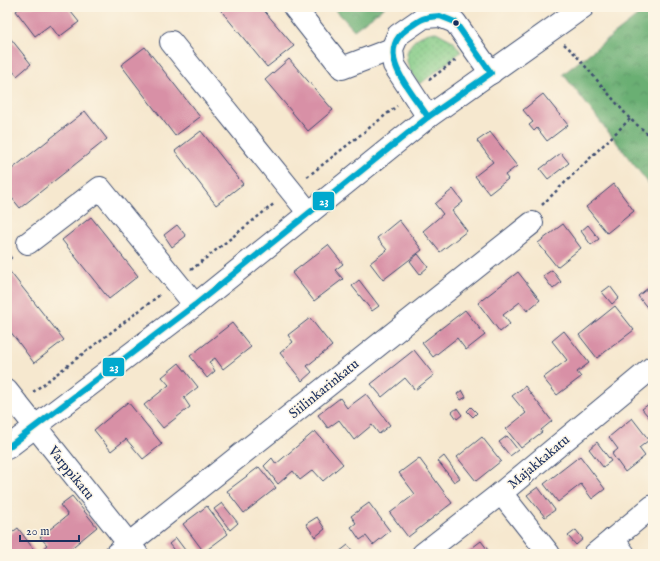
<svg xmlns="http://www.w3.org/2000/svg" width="660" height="561" viewBox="0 0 660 561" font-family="'IM FELL English',serif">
	<defs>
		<pattern id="green-dots" width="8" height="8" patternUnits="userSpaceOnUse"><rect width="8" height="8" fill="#83cb86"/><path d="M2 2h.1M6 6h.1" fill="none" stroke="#6aa571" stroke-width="1.8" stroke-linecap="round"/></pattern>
		<pattern id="forest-crowns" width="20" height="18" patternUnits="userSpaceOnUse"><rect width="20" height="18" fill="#6aaf73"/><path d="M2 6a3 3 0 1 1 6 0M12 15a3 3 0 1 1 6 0" fill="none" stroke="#568f62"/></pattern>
	</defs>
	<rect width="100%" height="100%" fill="#fcf5e5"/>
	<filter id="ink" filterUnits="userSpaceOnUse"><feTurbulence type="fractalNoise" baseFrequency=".025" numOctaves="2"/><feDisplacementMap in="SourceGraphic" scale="8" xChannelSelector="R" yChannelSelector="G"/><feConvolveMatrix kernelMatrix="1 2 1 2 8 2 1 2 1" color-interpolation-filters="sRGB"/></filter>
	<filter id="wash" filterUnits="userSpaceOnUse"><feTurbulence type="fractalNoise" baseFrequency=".012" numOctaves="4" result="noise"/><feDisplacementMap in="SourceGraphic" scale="16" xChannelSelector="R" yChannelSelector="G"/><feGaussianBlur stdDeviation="0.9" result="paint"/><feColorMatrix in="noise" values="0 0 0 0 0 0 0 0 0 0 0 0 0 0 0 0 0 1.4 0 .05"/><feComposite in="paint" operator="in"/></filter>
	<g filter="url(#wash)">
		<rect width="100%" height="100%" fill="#f6e8cf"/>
		<path fill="url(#green-dots)" stroke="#4f7d72" d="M436,32L453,41L461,52L420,84C415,78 410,72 408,65C402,46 419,33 436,32Z"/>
		<g fill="url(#forest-crowns)" stroke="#426f68">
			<polygon points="333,7 385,7 354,30"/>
			<polygon points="649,7 653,7 653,189 563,74"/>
		</g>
		<g id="blocks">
			<g fill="#d890a6">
				<polygon points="21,7 67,7 79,22 59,37 50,25 35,36 16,11"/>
				<polygon points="218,7 261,7 294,46 267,67"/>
				<polygon points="7,34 31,64 17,76 7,64"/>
				<polygon points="145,47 200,117 175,136 121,65"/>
				<polygon points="289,59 333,110 308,131 265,80"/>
				<polygon points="543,94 568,125 547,141 537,128 534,131 529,125 533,122 523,110"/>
				<polygon points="85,111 107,139 20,208 7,192 7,173"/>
				<polygon points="201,131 243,184 216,205 175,151"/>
				<polygon points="490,132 517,166 505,175 508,179 489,194 475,176 493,162 477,141"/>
				<polygon points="561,153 569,163 548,179 540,169"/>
				<polygon points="614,184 634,211 607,233 586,207"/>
				<polygon points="453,189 463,202 452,211 467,231 440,252 423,231 443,214 435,204"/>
				<polygon points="91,217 138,276 109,299 62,240"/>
				<polygon points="399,220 422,250 383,280 370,263 387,250 377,238"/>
				<polygon points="563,224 581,248 557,267 538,243"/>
				<polygon points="177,225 186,236 172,247 164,235"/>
				<polygon points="588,225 599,239 591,245 581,231"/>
				<polygon points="328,245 343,264 335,270 343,279 314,301 292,273"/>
				<polygon points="7,252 12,258 7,263"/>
				<polygon points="418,254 428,267 420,274 410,261"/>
				<polygon points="7,268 64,340 34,363 7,327"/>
				<polygon points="552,270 561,282 553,289 543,276"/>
				<polygon points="518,272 540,300 527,311 520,302 503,315 510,324 500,332 478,303"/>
				<polygon points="359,280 379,306 372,311 352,286"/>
				<polygon points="653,284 653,315 638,296"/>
				<polygon points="610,286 619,298 612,304 602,292"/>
				<polygon points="615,306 634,330 597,358 579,335"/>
				<polygon points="465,310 485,335 466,350 457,338 433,357 422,343"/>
				<polygon points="310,318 332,346 307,366 312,372 302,381 280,353 293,342 288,335"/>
				<polygon points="232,323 251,347 223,369 215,358 209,362 215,371 207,378 190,356"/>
				<polygon points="564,331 589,363 577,372 581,377 557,395 543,378 567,360 552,341"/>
				<polygon points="414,350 434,375 415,390 405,378 382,397 371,384"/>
				<polygon points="179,363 198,387 184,398 190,407 163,428 144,405 169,385 162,377"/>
				<polygon points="525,386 552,421 541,430 542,432 521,448 506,429 526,413 512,396"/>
				<polygon points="462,390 466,397 461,400 457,394"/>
				<polygon points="366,394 390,425 379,434 372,425 354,440 339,420 328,428 318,415 340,398 347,408"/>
				<polygon points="653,401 653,422 642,409"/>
				<polygon points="128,402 162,444 143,459 126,439 111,451 94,430"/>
				<polygon points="471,407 477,413 473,417 467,411"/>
				<polygon points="457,408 462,415 457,419 452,412"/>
				<polygon points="632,418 649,440 639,448 645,456 625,472 612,454 618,449 609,437"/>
				<polygon points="315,431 343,464 323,481 313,470 300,480 293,471 278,484 264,466 272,458 276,464"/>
				<polygon points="507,436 518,450 510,456 499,442"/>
				<polygon points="482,437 501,461 476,481 457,457"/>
				<polygon points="597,442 611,461 603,467 589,449"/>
				<polygon points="444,456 460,478 454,482 438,461"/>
				<polygon points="580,456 605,489 592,499 581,484 558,502 544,484"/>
				<polygon points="419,458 452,503 408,537 390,513 415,494 399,473"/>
				<polygon points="259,467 276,488 244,513 227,491"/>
				<polygon points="538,487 555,510 545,517 527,495"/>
				<polygon points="72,496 97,527 69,550 72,554 45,554 41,550 47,545 40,537 68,515 60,505"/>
				<polygon points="222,503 238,523 230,530 214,509"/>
				<polygon points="369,503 390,531 373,545 366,536 360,540 351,527 356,523 351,516"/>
				<polygon points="207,506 228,534 204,552 183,524"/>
				<polygon points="317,517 325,529 315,537 306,524"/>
				<polygon points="18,528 37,554 7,554 7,550 9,548 7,545 7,536"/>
				<polygon points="576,530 583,539 576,545 568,536"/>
				<polygon points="176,538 188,554 177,554 169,544"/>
				<polygon points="481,541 491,554 464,554"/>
				<polygon points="348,545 355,554 340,554 339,552"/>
				<polygon points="318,548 323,554 310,554"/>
			</g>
		</g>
	</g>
	<g filter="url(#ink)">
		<use href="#blocks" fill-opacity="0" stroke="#3c4b6f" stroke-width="1"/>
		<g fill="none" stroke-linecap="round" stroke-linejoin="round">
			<g stroke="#3c4b6f" stroke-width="24">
				<g id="minor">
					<polyline points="294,7 342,68 392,49"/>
					<polyline points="171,42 309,213"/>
					<polyline points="428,117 394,65 392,49 398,35 424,17 440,16 455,22 491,73"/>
					<polyline points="28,243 100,188 195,305"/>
					<polyline points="7,391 137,554"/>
					<polyline points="7,448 195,305 428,117 583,7"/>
					<polyline points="501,493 549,554"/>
					<polyline points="613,539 624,554"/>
					<polyline points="116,554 532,223"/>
					<polyline points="423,554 501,493 653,367"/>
					<polyline points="595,554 653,506"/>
				</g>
			</g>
			<g stroke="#3c4b6f" stroke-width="2.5" stroke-dasharray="3 3" stroke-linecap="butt">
				<polyline points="564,44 574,53 630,119 653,138"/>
				<polyline points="429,80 457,59"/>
				<polyline points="307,177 397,106"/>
				<polyline points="542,205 630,119"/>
				<polyline points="191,270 275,203"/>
				<polyline points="33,392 161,294"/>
			</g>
			<use href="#minor" stroke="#fff" stroke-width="22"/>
			<g stroke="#fcf5e5" stroke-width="9">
				<g id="bus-1">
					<path d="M440,16L455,22L491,73L428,117C412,92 373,53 407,29C421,19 423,17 440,16Z"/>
					<polyline points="7,448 195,305 428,117"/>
				</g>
			</g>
			<use href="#bus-1" stroke="#00a9ce" stroke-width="6"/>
		</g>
	</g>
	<circle fill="#1b2f5e" stroke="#fcf5e5" stroke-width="1.5" cx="456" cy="23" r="3.5"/>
	<g text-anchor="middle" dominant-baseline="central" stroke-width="3" stroke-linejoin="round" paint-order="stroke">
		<g font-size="14" fill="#1b2f5e" stroke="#fcf5e5">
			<text transform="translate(324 389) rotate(-39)">Siilinkarinkatu</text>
			<text transform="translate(539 462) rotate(-40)">Majakkakatu</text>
			<text transform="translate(71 473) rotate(51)">Varppikatu</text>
		</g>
	</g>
	<g stroke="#fcf5e5" stroke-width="1.5">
		<rect x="312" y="191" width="23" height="20" rx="4" fill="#00a9ce"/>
		<rect x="102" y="357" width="23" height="20" rx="4" fill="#00a9ce"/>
	</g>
	<g font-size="11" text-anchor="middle" font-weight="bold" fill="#fff">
		<text x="324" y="205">23</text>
		<text x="114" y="371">23</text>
	</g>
	<rect width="660" height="561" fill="none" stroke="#fcf5e5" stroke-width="24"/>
	<path d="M20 535v6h59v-6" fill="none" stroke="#1b2f5e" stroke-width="2"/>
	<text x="26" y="535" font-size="12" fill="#1b2f5e" stroke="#fcf5e5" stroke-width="3" paint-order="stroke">20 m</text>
</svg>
